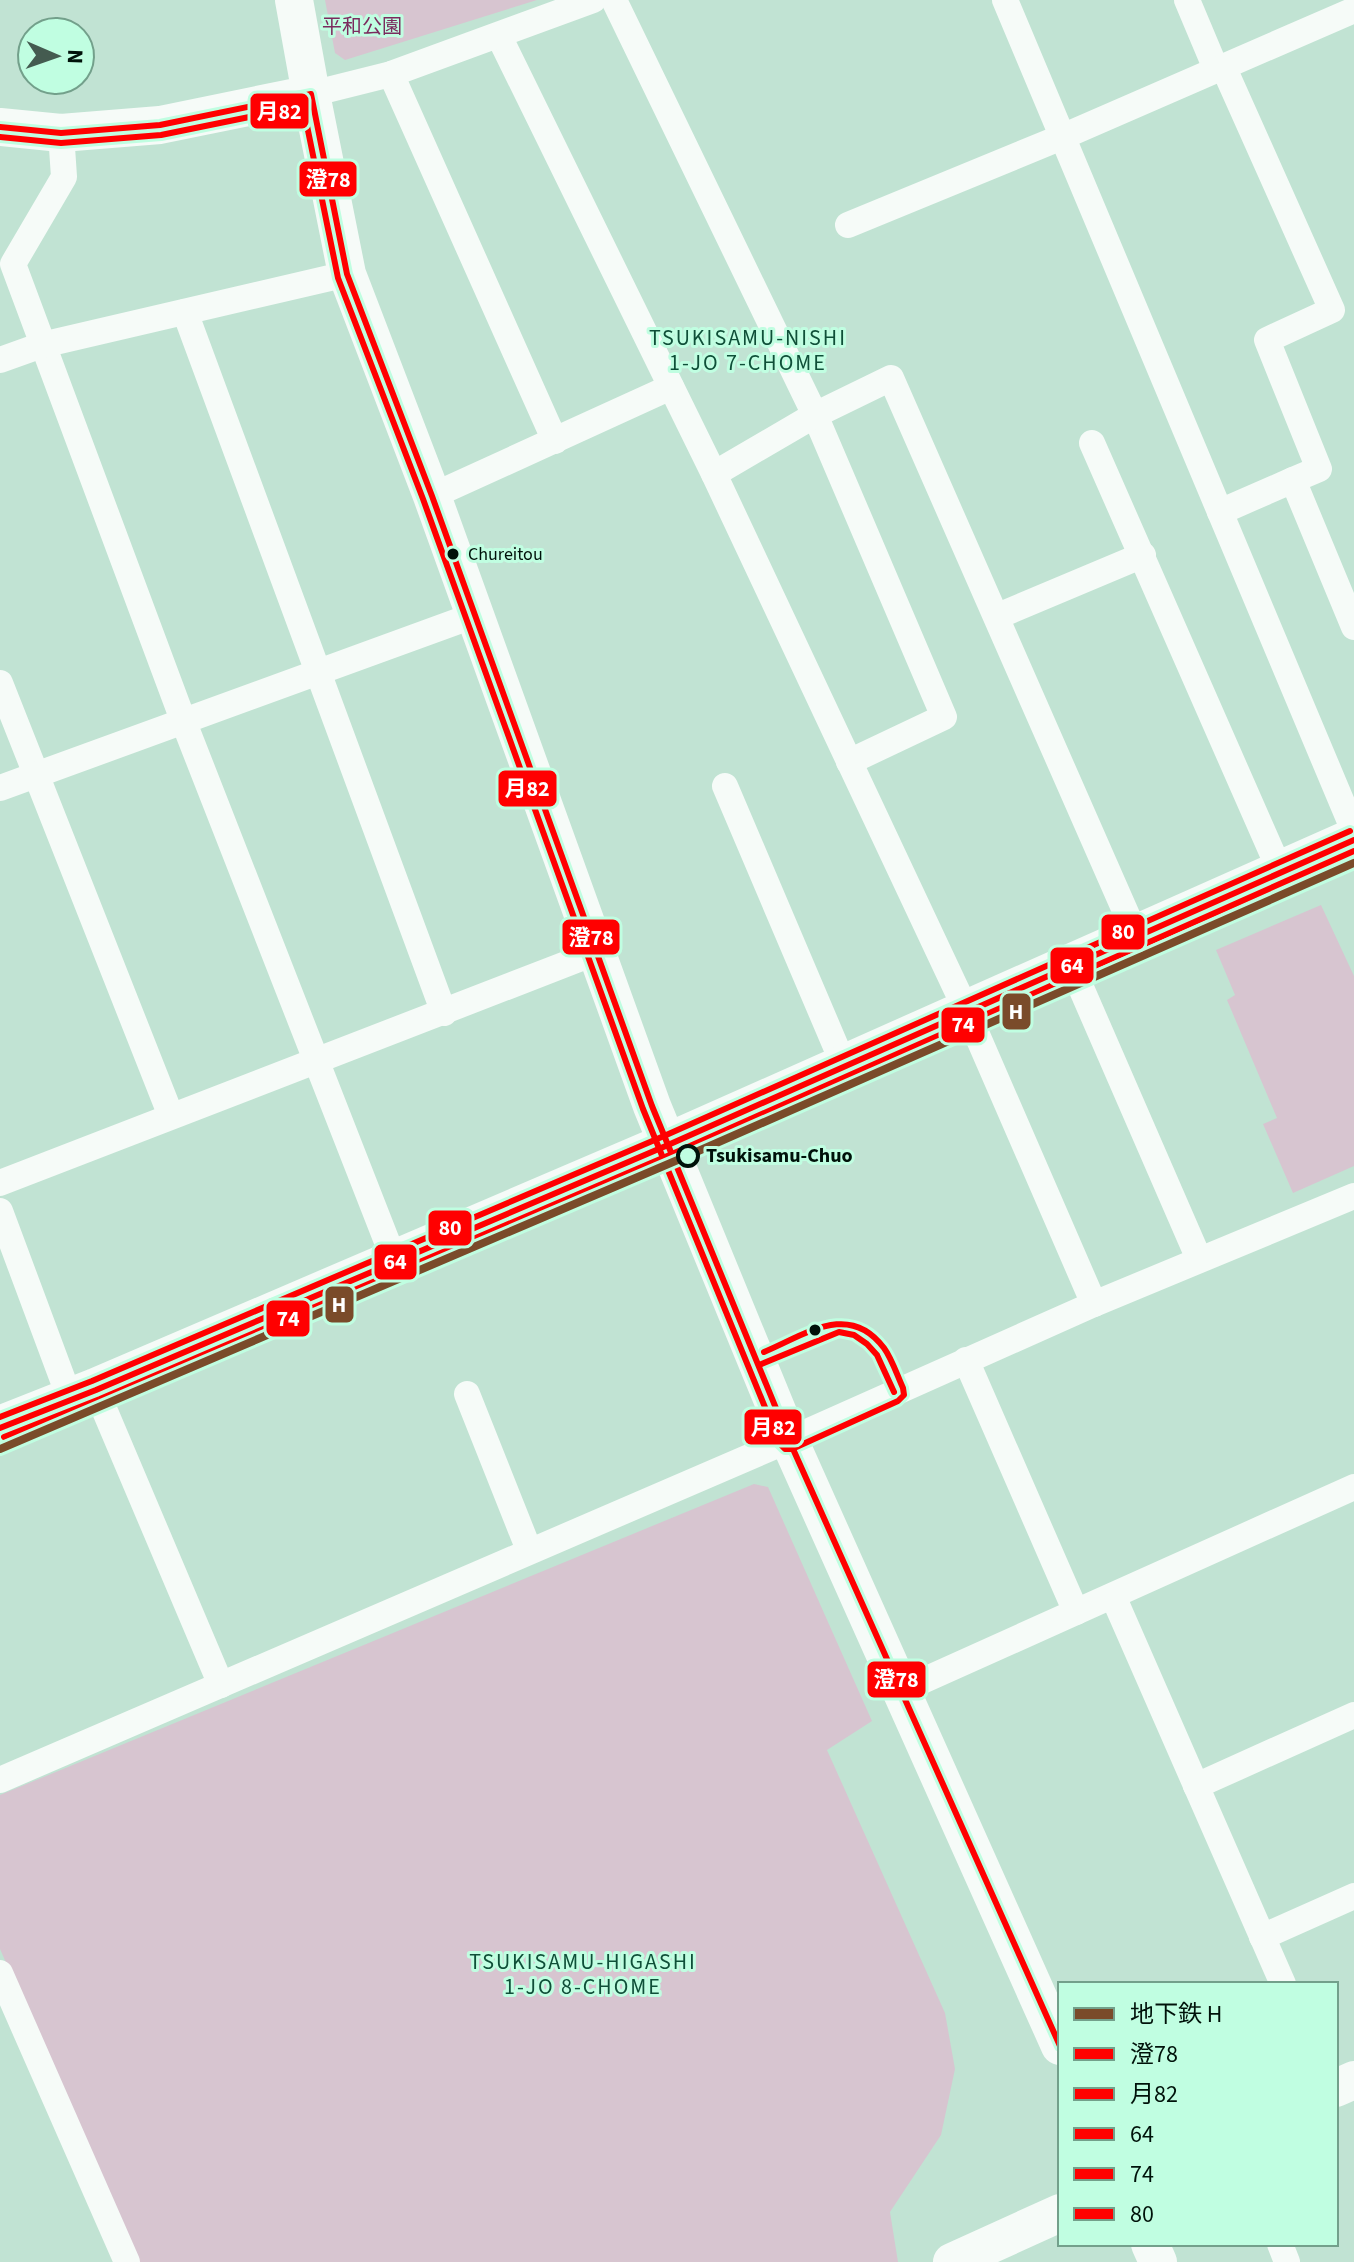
<svg xmlns="http://www.w3.org/2000/svg" width="1354" height="2262" viewBox="0 0 1354 2262" font-family="'Source Sans 3','Noto Sans JP',sans-serif">
	<rect width="100%" height="100%" fill="#c1e3d3"/>
	<g fill="#d7c5d0">
		<polygon points="325,0 537,0 345,60 335,53"/>
		<polygon points="1321,905 1354,976 1354,1166 1293,1193 1263,1124 1277,1118 1227,1000 1235,995 1216,950"/>
		<polygon points="754,1484 768,1487 872,1721 827,1750 945,2013 955,2069 941,2135 890,2212 898,2262 138,2262 0,1949 0,1795"/>
	</g>
	<g fill="none" stroke-linecap="round" stroke-linejoin="round">
		<g stroke="#f6fbf8" stroke-width="26">
			<polyline points="614,0 815,415 944,717 849,762"/>
			<polyline points="1005,0 1354,831"/>
			<polyline points="1187,0 1216,69"/>
			<polyline points="499,36 714,474 968,1014 1094,1304"/>
			<polyline points="1223,66 1332,310 1267,340 1319,469 1293,480"/>
			<polyline points="391,74 555,441"/>
			<polyline points="311,94 391,74 593,0"/>
			<polyline points="61,133 64,177 13,264 183,720 395,1262"/>
			<polyline points="848,225 1062,137 1354,10"/>
			<polyline points="185,312 444,1013"/>
			<polyline points="0,360 42,345 347,274"/>
			<polyline points="1092,443 1281,873"/>
			<polyline points="714,474 815,415 891,378 1137,938"/>
			<polyline points="432,496 671,387"/>
			<polyline points="1220,512 1293,480 1354,627"/>
			<polyline points="998,616 1143,555"/>
			<polyline points="0,683 171,1116"/>
			<polyline points="725,786 845,1068"/>
			<polyline points="0,788 475,615"/>
			<polyline points="1072,967 1199,1259"/>
			<polyline points="0,1183 597,952"/>
			<polyline points="0,1211 70,1399"/>
			<polyline points="966,1360 1076,1612"/>
			<polyline points="96,1390 221,1685"/>
			<polyline points="467,1394 529,1550"/>
			<polyline points="1113,1596 1283,1984"/>
			<polyline points="900,1691 1354,1487"/>
			<polyline points="0,1780 789,1440 1094,1304 1354,1196"/>
			<polyline points="1196,1786 1354,1715"/>
			<polyline points="1262,1937 1354,1896"/>
			<polyline points="0,1973 127,2262"/>
			<polyline points="1280,2244 1287,2262"/>
		</g>
		<g stroke="#f6fbf8" stroke-width="38">
			<polyline points="294,0 311,94"/>
			<polyline points="0,127 61,133 160,125 311,94 347,274 432,496 652,1106 789,1440 1060,2046"/>
			<polyline points="1336,2088 1354,2080"/>
			<polyline points="1150,2244 1158,2262"/>
			<polyline points="952,2262 1060,2213"/>
		</g>
		<polyline stroke="#f6fbf8" stroke-width="44" points="0,1428 96,1390 668,1145 1354,840"/>
		<g stroke="#c0fee1" stroke-width="12">
			<g id="bus-1">
				<polyline points="0,127 61,133 160,125 311,94 347,274 432,496 652,1106 789,1440 1060,2046"/>
				<polyline points="759,1365 839,1332 854,1335 867,1344 877,1355 894,1392"/>
			</g>
		</g>
		<g stroke="#c0fee1" stroke-width="12">
			<path id="bus-2" d="M0,137L61,143L161,135L303,106L338,278L423,499L643,1109L780,1444L785,1449H792L898,1401L904,1395L903,1388C897,1375 892,1359 884,1348C849,1301 805,1335 764,1352"/>
		</g>
		<g stroke="#c0fee1" stroke-width="12">
			<polyline id="bus-3" points="0,1428 96,1390 668,1145 1354,840"/>
		</g>
		<g stroke="#c0fee1" stroke-width="12">
			<polyline id="bus-4" points="4,1437 100,1399 672,1154 1354,851"/>
		</g>
		<g stroke="#c0fee1" stroke-width="12">
			<polyline id="bus-5" points="0,1417 92,1381 664,1136 1350,831"/>
		</g>
		<use href="#bus-1" stroke="#f00" stroke-width="6"/>
		<use href="#bus-2" stroke="#f00" stroke-width="6"/>
		<use href="#bus-3" stroke="#f00" stroke-width="6"/>
		<use href="#bus-4" stroke="#f00" stroke-width="6"/>
		<use href="#bus-5" stroke="#f00" stroke-width="6"/>
		<g stroke="#c0fee1" stroke-width="14">
			<polyline id="metro-1" points="0,1449 687,1156 1354,863"/>
		</g>
		<use href="#metro-1" stroke="#7a4b2a" stroke-width="8"/>
	</g>
	<g fill="#00120a" stroke="#c0fee1" stroke-width="3">
		<circle cx="453" cy="554" r="7"/>
		<circle cx="815" cy="1330" r="7"/>
	</g>
	<circle fill="#c0fee1" stroke="#00120a" stroke-width="4" cx="688" cy="1156" r="10"/>
	<g text-anchor="middle" dominant-baseline="central" stroke-width="6" stroke-linejoin="round" paint-order="stroke">
		<g font-size="18" fill="#00120a" stroke="#c0fee1" text-anchor="start">
			<text x="468" y="554">Chureitou</text>
		</g>
		<g font-size="20" fill="#7b2b5e" stroke="#c0fee1">
			<text x="362" y="27">平和公園</text>
		</g>
		<g font-size="20" font-weight="bold" fill="#00120a" stroke="#c0fee1" text-anchor="start">
			<text x="706" y="1156">Tsukisamu-Chuo</text>
		</g>
		<g font-size="22" letter-spacing="2" fill="#0f4f38" stroke="#c0fee1">
			<text x="748" y="338">TSUKISAMU-NISHI<tspan x="748" dy="25">1-JO 7-CHOME</tspan></text>
			<text x="583" y="1962">TSUKISAMU-HIGASHI<tspan x="583" dy="25">1-JO 8-CHOME</tspan></text>
		</g>
	</g>
	<g stroke="#c0fee1" stroke-width="3">
		<rect x="249" y="92" width="61" height="38" rx="8" fill="#f00"/>
		<rect x="298" y="160" width="60" height="38" rx="8" fill="#f00"/>
		<rect x="497" y="769" width="61" height="39" rx="8" fill="#f00"/>
		<rect x="1100" y="913" width="46" height="38" rx="8" fill="#f00"/>
		<rect x="561" y="918" width="60" height="38" rx="8" fill="#f00"/>
		<rect x="1049" y="946" width="46" height="39" rx="8" fill="#f00"/>
		<rect x="1001" y="992" width="31" height="39" rx="8" fill="#7a4b2a"/>
		<rect x="940" y="1006" width="46" height="38" rx="8" fill="#f00"/>
		<rect x="427" y="1209" width="46" height="38" rx="8" fill="#f00"/>
		<rect x="373" y="1243" width="45" height="38" rx="8" fill="#f00"/>
		<rect x="324" y="1285" width="31" height="39" rx="8" fill="#7a4b2a"/>
		<rect x="265" y="1299" width="46" height="39" rx="8" fill="#f00"/>
		<rect x="743" y="1408" width="60" height="38" rx="8" fill="#f00"/>
		<rect x="866" y="1660" width="61" height="39" rx="8" fill="#f00"/>
	</g>
	<g font-size="22" text-anchor="middle" font-weight="bold" fill="#fff">
		<text x="279" y="119">月82</text>
		<text x="328" y="187">澄78</text>
		<text x="527" y="796">月82</text>
		<text x="1123" y="939">80</text>
		<text x="591" y="945">澄78</text>
		<text x="1072" y="973">64</text>
		<text x="1016" y="1019">H</text>
		<text x="963" y="1032">74</text>
		<text x="450" y="1235">80</text>
		<text x="395" y="1269">64</text>
		<text x="339" y="1312">H</text>
		<text x="288" y="1326">74</text>
		<text x="773" y="1435">月82</text>
		<text x="896" y="1687">澄78</text>
	</g>
	<rect x="1058" y="1982" width="280" height="264" fill="#c0fee1" stroke="#73a08b" stroke-width="2"/>
	<rect x="1074" y="2008" width="40" height="12" fill="#7a4b2a" stroke="#73a08b" stroke-width="2"/>
	<text x="1130" y="2022" font-size="24" fill="#00120a">地下鉄 H</text>
	<rect x="1074" y="2048" width="40" height="12" fill="#ff0000" stroke="#73a08b" stroke-width="2"/>
	<text x="1130" y="2062" font-size="24" fill="#00120a">澄78</text>
	<rect x="1074" y="2088" width="40" height="12" fill="#ff0000" stroke="#73a08b" stroke-width="2"/>
	<text x="1130" y="2102" font-size="24" fill="#00120a">月82</text>
	<rect x="1074" y="2128" width="40" height="12" fill="#ff0000" stroke="#73a08b" stroke-width="2"/>
	<text x="1130" y="2142" font-size="24" fill="#00120a">64</text>
	<rect x="1074" y="2168" width="40" height="12" fill="#ff0000" stroke="#73a08b" stroke-width="2"/>
	<text x="1130" y="2182" font-size="24" fill="#00120a">74</text>
	<rect x="1074" y="2208" width="40" height="12" fill="#ff0000" stroke="#73a08b" stroke-width="2"/>
	<text x="1130" y="2222" font-size="24" fill="#00120a">80</text>
	<g transform="translate(56 56) rotate(92)"><circle r="38" fill="#c0fee1" stroke="#73a08b" stroke-width="2"/>
	<path d="M0-6L14 30L0 20L-14 30Z" fill="#445b50"/>
	<text y="-12" font-size="22" font-weight="bold" text-anchor="middle" fill="#00120a">N</text>
	</g>
</svg>
